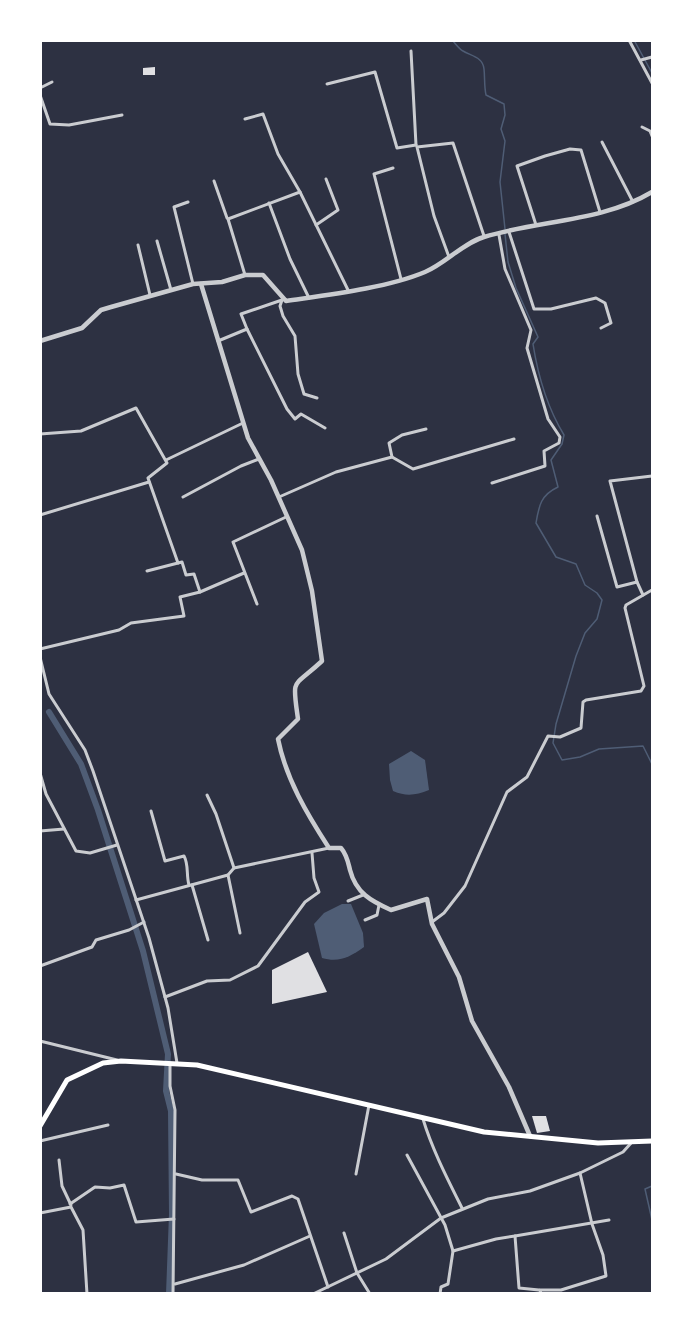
<svg xmlns="http://www.w3.org/2000/svg" width="693" height="1334" viewBox="0 0 693 1334" font-family="'Work Sans',sans-serif">
	<rect width="100%" height="100%" fill="#2d3142"/>
	<g fill="#4f5d75">
		<path d="M411,751L425,760L429,790C416,795 407,797 393,791L390,780L389,764Z"/>
		<path d="M342,904H351L363,933L364,947C350,957 339,963 322,958L314,924L324,913Z"/>
	</g>
	<g fill="none" stroke-linecap="round" stroke-linejoin="round">
		<g stroke="#4f5d75" stroke-width="1.5">
			<path d="M452,40C455,43 459,49 463,51C471,56 483,57 484,69C485,78 484,85 486,95L504,104L505,115L501,129L505,141L500,182L505,229"/>
			<polyline points="634,40 652,73"/>
			<path d="M505,234L508,262L516,288L538,337L533,344C538,376 547,407 564,435L562,444L551,460L558,487C541,495 539,505 536,523L556,557L576,564L585,585L597,593L602,600L597,619L585,633L576,656L556,724L553,743L562,760L580,757L599,749L643,746L652,764"/>
			<polyline points="652,1186 645,1189 652,1220"/>
		</g>
		<polyline stroke="#4f5d75" stroke-width="6" points="49,712 81,764 98,810 143,951 168,1054 166,1091 171,1111 172,1214 169,1294"/>
	</g>
	<g fill="#e0e0e3">
		<polygon points="155,67 155,75 143,75 143,68"/>
		<polygon points="308,952 327,992 272,1004 272,970"/>
		<polygon points="532,1116 546,1116 550,1131 537,1133"/>
	</g>
	<g fill="none" stroke-linecap="round" stroke-linejoin="round">
		<g stroke="#caccd0" stroke-width="3">
			<polyline points="629,40 652,83"/>
			<polyline points="411,51 416,145"/>
			<polyline points="641,60 652,57"/>
			<polyline points="327,84 375,72 397,148 416,145"/>
			<polyline points="40,88 52,82"/>
			<polyline points="40,95 50,124 69,125 122,115"/>
			<polyline points="245,119 263,114 278,154 300,192"/>
			<polyline points="642,127 650,131 652,136"/>
			<polyline points="602,142 633,202"/>
			<polyline points="393,168 374,174 401,279"/>
			<polyline points="214,181 227,218"/>
			<polyline points="188,202 174,207 193,284"/>
			<polyline points="269,203 290,259 309,298"/>
			<polyline points="316,225 338,210 326,179"/>
			<polyline points="536,225 517,166 545,156 570,149 581,150 600,212"/>
			<polyline points="509,232 534,309 551,309 596,298 605,303 611,323 601,328"/>
			<polyline points="157,241 171,290"/>
			<polyline points="138,245 150,295"/>
			<polyline points="449,257 434,216 417,147 453,143 484,236"/>
			<polyline points="245,275 228,219 300,192 348,290"/>
			<polyline points="247,329 241,314 282,300 280,306 283,316 295,336 298,374 304,394 317,398"/>
			<polyline points="218,341 247,329 287,409 295,419 301,414 325,428"/>
			<polyline points="40,434 81,431 136,408 167,463 148,478 178,563 147,571"/>
			<polyline points="392,457 413,469 514,439"/>
			<polyline points="166,460 243,423"/>
			<polyline points="492,483 545,466 544,451 559,443 560,437 548,419 527,348 531,330 505,269 499,235"/>
			<polyline points="183,497 241,466 259,459"/>
			<polyline points="279,497 336,472 392,457 389,443 402,435 426,429"/>
			<polyline points="40,515 149,482"/>
			<polyline points="597,516 617,587 637,582"/>
			<polyline points="178,563 182,562 186,575 194,574 200,592"/>
			<polyline points="643,595 637,582 610,481 652,476"/>
			<polyline points="257,604 233,542 286,517"/>
			<polyline points="40,649 119,630 131,623 184,616 180,597 200,592 244,573"/>
			<polyline points="40,657 49,694 85,750 93,771 149,938 168,1008 177,1063"/>
			<polyline points="40,773 46,794 76,851 90,853 117,845"/>
			<polyline points="207,795 216,814 234,868"/>
			<path d="M151,811L165,861L184,856C189,865 186,875 189,885"/>
			<polyline points="40,831 64,829"/>
			<polyline points="228,875 240,933"/>
			<polyline points="192,885 208,940"/>
			<polyline points="136,900 228,875 234,868 329,848"/>
			<polyline points="348,901 363,895"/>
			<polyline points="365,920 377,915 379,905"/>
			<polyline points="432,922 444,913 465,886 507,792 527,777 548,736 560,737 581,728 583,702 586,700 641,691 644,686 625,608 626,605 652,590"/>
			<polyline points="40,966 92,947 96,940 129,930 144,922"/>
			<polyline points="165,997 207,981 230,980 258,966 305,902 319,892 314,878 312,853"/>
			<polyline points="40,1041 117,1060"/>
			<polyline points="170,1065 170,1086 175,1110 173,1294"/>
			<path d="M423,1119C432,1149 448,1180 462,1208"/>
			<polyline points="40,1141 108,1125"/>
			<polyline points="407,1155 445,1225 453,1251 448,1284 441,1287 440,1294"/>
			<polyline points="59,1160 62,1186 71,1205"/>
			<polyline points="176,1174 202,1180 238,1180 251,1212 292,1196 298,1199 328,1287"/>
			<polyline points="356,1174 369,1105"/>
			<polyline points="70,1204 95,1187 110,1188 124,1185 136,1222 174,1219"/>
			<polyline points="40,1213 71,1207 83,1230 87,1294"/>
			<polyline points="344,1233 357,1273 370,1294"/>
			<polyline points="515,1236 609,1220"/>
			<polyline points="453,1251 496,1239 515,1236 519,1288 539,1290"/>
			<polyline points="175,1284 244,1265 310,1236"/>
			<polyline points="313,1294 386,1259 441,1218 488,1199 530,1191 580,1173 623,1152 632,1142"/>
			<polyline points="541,1294 540,1290 561,1290 606,1276 603,1255 592,1224 580,1173"/>
		</g>
		<g stroke="#caccd0" stroke-width="4.5">
			<path d="M201,284L248,438L271,480L302,550L312,591L322,661C292,689 292,676 298,719L278,739C286,779 307,814 329,848H341C347,855 348,862 350,870C356,893 371,901 391,910L427,899L432,924L459,977L472,1021L509,1087L530,1136"/>
			<path d="M40,341L82,328L101,310L111,307L193,284L222,282L245,275H263L286,301C327,295 387,288 425,272C446,263 463,243 484,237C539,220 602,222 652,192"/>
		</g>
		<polyline stroke="#fff" stroke-width="5" points="40,1126 67,1080 103,1063 121,1061 197,1065 484,1132 598,1143 652,1141"/>
	</g>
	<rect width="693" height="1334" fill="none" stroke="#ffffff" stroke-width="84"/>
</svg>
